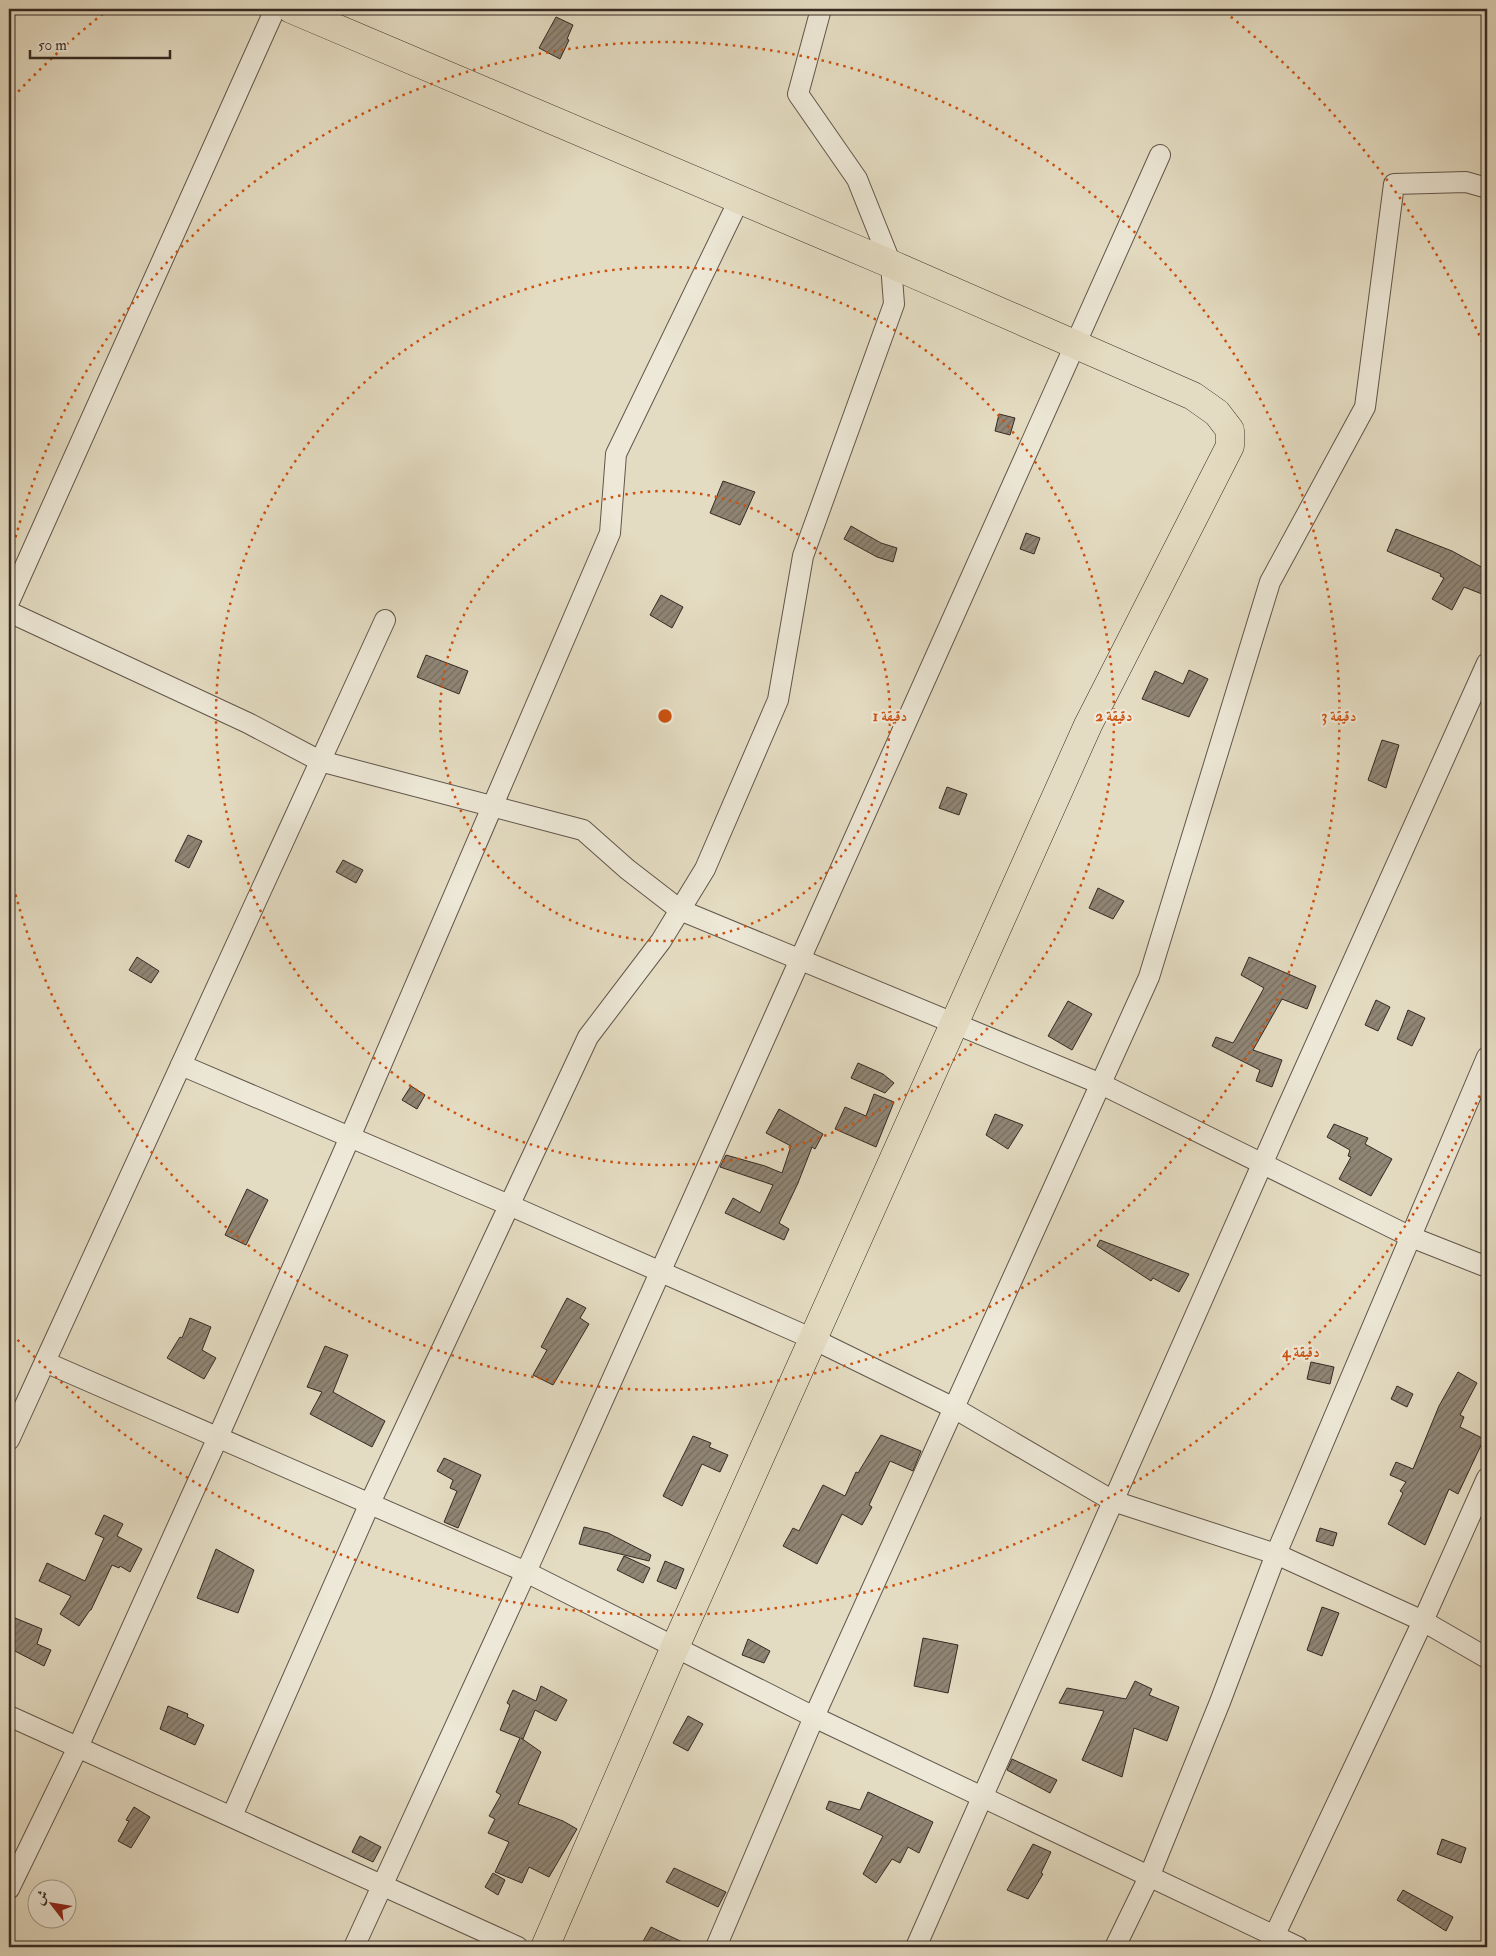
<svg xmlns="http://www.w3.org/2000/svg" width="1496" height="1956" viewBox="0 0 1496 1956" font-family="'IM FELL Double Pica',Amiri,serif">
	<defs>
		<pattern id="building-hatch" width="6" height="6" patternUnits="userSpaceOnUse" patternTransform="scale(1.25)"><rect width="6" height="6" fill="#908676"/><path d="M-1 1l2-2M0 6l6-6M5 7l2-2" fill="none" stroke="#766e60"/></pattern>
	</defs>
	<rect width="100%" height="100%" fill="#e4dcc2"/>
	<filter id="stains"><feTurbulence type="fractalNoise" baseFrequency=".004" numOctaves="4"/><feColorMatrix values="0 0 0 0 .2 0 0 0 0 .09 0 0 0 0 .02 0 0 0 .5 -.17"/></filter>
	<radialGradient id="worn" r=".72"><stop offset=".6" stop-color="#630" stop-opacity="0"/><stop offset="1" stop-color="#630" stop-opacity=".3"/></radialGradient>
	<g fill="url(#building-hatch)" stroke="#352923">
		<polygon points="556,17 573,25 567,39 569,40 560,59 539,48"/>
		<polygon points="999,414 1015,418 1010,435 995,431"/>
		<polygon points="723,481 755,492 740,525 710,513"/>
		<polygon points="851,526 881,543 897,548 893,562 877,557 844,539"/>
		<polygon points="1396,529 1452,551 1487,570 1487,596 1464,587 1452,610 1432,599 1444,578 1440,576 1441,574 1387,551"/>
		<polygon points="1026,533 1040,538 1034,554 1020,549"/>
		<polygon points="661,595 683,607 672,628 650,615"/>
		<polygon points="426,655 468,671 459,694 417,677"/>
		<polygon points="1189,670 1208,679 1189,717 1142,699 1155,671 1183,684"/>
		<polygon points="1382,740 1399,745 1386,788 1368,780"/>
		<polygon points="947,787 967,794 959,815 939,808"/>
		<polygon points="188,835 202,841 189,868 175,861"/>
		<polygon points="343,860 363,870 356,883 336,872"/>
		<polygon points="1098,888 1124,901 1113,919 1089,908"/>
		<polygon points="137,957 159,971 151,983 129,970"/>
		<polygon points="1249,957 1316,986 1307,1009 1282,999 1253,1050 1282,1060 1272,1087 1256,1081 1260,1070 1212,1046 1216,1037 1233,1043 1235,1040 1264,988 1241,975"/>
		<polygon points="1376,1000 1390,1007 1378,1031 1365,1025"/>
		<polygon points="1068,1001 1092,1014 1072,1050 1048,1036"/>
		<polygon points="1408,1010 1425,1018 1412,1046 1397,1039"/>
		<polygon points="858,1063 883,1074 894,1083 885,1093 851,1078"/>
		<polygon points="411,1086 425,1095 417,1109 402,1100"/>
		<polygon points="874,1094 894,1102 876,1147 835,1129 845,1107 866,1116"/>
		<polygon points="779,1109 823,1134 815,1149 812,1147 798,1183 779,1223 789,1229 784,1240 725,1213 733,1198 760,1213 773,1185 720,1167 726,1155 765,1166 782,1173 791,1146 766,1133"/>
		<polygon points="995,1114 1023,1125 1008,1149 986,1135"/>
		<polygon points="1334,1124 1368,1138 1365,1144 1392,1159 1371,1196 1339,1179 1351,1157 1348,1156 1350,1150 1327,1137"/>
		<polygon points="247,1189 268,1200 246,1245 225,1235"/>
		<polygon points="1100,1240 1189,1274 1179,1292 1153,1278 1151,1281 1097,1246"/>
		<polygon points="567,1298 586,1308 580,1318 589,1324 553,1385 533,1375 547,1350 541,1347"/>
		<polygon points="190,1318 211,1327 202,1350 216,1358 204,1379 167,1358 180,1337 182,1338"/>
		<polygon points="325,1346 348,1355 333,1392 385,1421 372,1447 310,1414 322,1392 307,1387"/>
		<polygon points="1311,1362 1334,1367 1330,1384 1307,1379"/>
		<polygon points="1458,1372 1477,1383 1460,1415 1464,1417 1460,1427 1484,1439 1458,1494 1449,1489 1425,1545 1388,1524 1403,1493 1400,1491 1406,1482 1390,1475 1396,1462 1413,1469 1439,1406"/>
		<polygon points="1397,1386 1413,1394 1407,1407 1391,1399"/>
		<polygon points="881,1435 921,1451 913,1471 890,1461 869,1505 872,1507 862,1525 842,1514 817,1564 783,1546 793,1528 799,1531 823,1485 845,1496 856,1472 858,1473"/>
		<polygon points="693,1436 711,1443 709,1447 728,1455 720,1472 702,1464 682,1506 663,1496"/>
		<polygon points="444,1458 481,1475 458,1528 444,1522 457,1491 450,1488 453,1480 437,1471"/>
		<polygon points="104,1515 123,1524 117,1536 142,1549 130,1572 120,1566 119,1568 112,1565 91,1610 90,1610 79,1626 60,1614 71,1596 39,1581 47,1563 85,1581 104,1538 95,1534"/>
		<polygon points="584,1527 608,1533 651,1555 649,1561 579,1544"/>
		<polygon points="1320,1528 1337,1533 1333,1546 1316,1541"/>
		<polygon points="216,1549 254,1570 238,1613 197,1598"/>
		<polygon points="624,1556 650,1568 643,1583 617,1570"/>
		<polygon points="665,1561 684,1569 676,1589 657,1581"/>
		<polygon points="1322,1607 1339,1613 1322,1656 1307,1650"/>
		<polygon points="15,1618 42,1629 37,1644 51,1650 44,1666 9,1648 9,1632"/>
		<polygon points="923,1638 958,1645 948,1693 914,1686"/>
		<polygon points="748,1639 770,1651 764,1663 742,1655"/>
		<polygon points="1135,1681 1152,1689 1149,1695 1179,1707 1167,1741 1134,1728 1122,1777 1082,1760 1104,1711 1059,1703 1067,1688 1126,1699"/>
		<polygon points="541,1686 567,1700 556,1721 535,1710 523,1739 521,1738 541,1752 518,1804 563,1821 577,1829 549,1877 529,1867 522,1883 495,1872 509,1842 488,1833 495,1819 489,1816 501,1795 496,1792 520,1738 500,1730 510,1705 507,1703 513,1690 536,1701"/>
		<polygon points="168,1706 188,1714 187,1717 204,1725 195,1745 160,1729"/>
		<polygon points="688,1716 703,1724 688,1751 673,1743"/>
		<polygon points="1012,1759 1057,1780 1050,1793 1007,1770"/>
		<polygon points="868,1792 933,1822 919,1853 908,1847 900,1863 892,1859 876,1883 863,1874 883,1836 826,1809 829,1801 860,1810"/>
		<polygon points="134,1807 150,1817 131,1848 118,1841 129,1821 126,1820"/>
		<polygon points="360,1836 381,1847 373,1862 352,1852"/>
		<polygon points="1442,1839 1466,1848 1461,1863 1437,1854"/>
		<polygon points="1033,1844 1051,1852 1041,1873 1043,1874 1028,1899 1007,1890"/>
		<polygon points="674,1868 726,1892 718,1907 666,1882"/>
		<polygon points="493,1873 505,1880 498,1895 485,1887"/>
		<polygon points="1403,1890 1453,1917 1446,1931 1397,1900"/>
		<polygon points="651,1927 655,1929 693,1947 640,1947"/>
	</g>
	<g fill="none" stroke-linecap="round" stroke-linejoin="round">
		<g stroke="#61564b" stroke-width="22">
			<g id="minor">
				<polyline points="9,602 275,9"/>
				<polyline points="9,612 248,723 320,761 583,830 627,869 680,910 1101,1084 1411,1237 1487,1267"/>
				<polyline points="181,1065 509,1205 813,1339 954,1408 1113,1501 1276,1554 1423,1621 1487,1658"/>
				<polyline points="45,1362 526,1572 814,1717 1298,1947"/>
				<polyline points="9,1440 385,620"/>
				<polyline points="9,1716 518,1947"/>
				<polyline points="232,1816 370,1503 588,1037 661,941 705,869 778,700 803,556 894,304 891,264 857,179 798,94 821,9"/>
				<polyline points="9,1889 78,1747 218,1437 350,1137 610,533 616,454 739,200"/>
				<polyline points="354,1947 526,1572 1160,155"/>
				<polyline points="716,1947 814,1717 1149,977 1270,582 1365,407 1394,184 1466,182 1487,188"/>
				<polyline points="916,1947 1283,1117 1487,663"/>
				<polyline points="1115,1947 1149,1877 1220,1702 1276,1554 1487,1057"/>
				<polyline points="1269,1947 1423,1621 1487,1478"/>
			</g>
		</g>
		<g stroke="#352923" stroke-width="29">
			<polyline id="primary" points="291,9 891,264 1193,396 1217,413 1230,430 1230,446 1088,725 675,1647 545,1947"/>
		</g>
		<use href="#minor" stroke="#ede8d7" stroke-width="20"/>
		<use href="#primary" stroke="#e4dcc2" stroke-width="28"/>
	</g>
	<g fill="none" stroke="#cd520f" stroke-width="2.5" stroke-dasharray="2.5 5">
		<circle cx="665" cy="716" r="225"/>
		<circle cx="665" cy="716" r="449"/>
		<path d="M10 559A674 674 0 1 1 10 873"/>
		<path d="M1486 1082A899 899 0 0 1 13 1335M13 97A899 899 0 0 1 105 12M1225 12A899 899 0 0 1 1486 350"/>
	</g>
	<circle cx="665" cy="716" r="8" fill="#cd520f" stroke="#ede8d7" stroke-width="2.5"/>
	<g font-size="15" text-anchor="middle" font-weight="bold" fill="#cd520f" stroke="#ede8d7" stroke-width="4.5" stroke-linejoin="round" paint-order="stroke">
		<text x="890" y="721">1 دقيقة</text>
		<text x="1114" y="721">2 دقيقة</text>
		<text x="1339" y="721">3 دقيقة</text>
		<text x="1301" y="1357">4 دقيقة</text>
	</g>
	<rect width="1496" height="1956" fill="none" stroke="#e4dcc2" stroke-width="30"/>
	<rect x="10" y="10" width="1476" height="1936" fill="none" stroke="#352923" stroke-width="2.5"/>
	<rect x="15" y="15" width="1466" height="1926" fill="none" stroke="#352923"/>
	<g transform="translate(52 1904) rotate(301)"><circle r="24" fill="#ede8d7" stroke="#a39c8f"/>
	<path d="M0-4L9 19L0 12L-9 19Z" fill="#8f2418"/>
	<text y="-8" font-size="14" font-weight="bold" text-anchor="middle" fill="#352923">ش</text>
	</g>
	<path d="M30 50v8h140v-8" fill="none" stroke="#352923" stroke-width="2.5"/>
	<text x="38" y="50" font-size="15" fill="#352923" stroke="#ede8d7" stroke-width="4" paint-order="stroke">50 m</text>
	<rect width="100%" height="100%" filter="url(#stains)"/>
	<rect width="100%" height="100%" fill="url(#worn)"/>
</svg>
